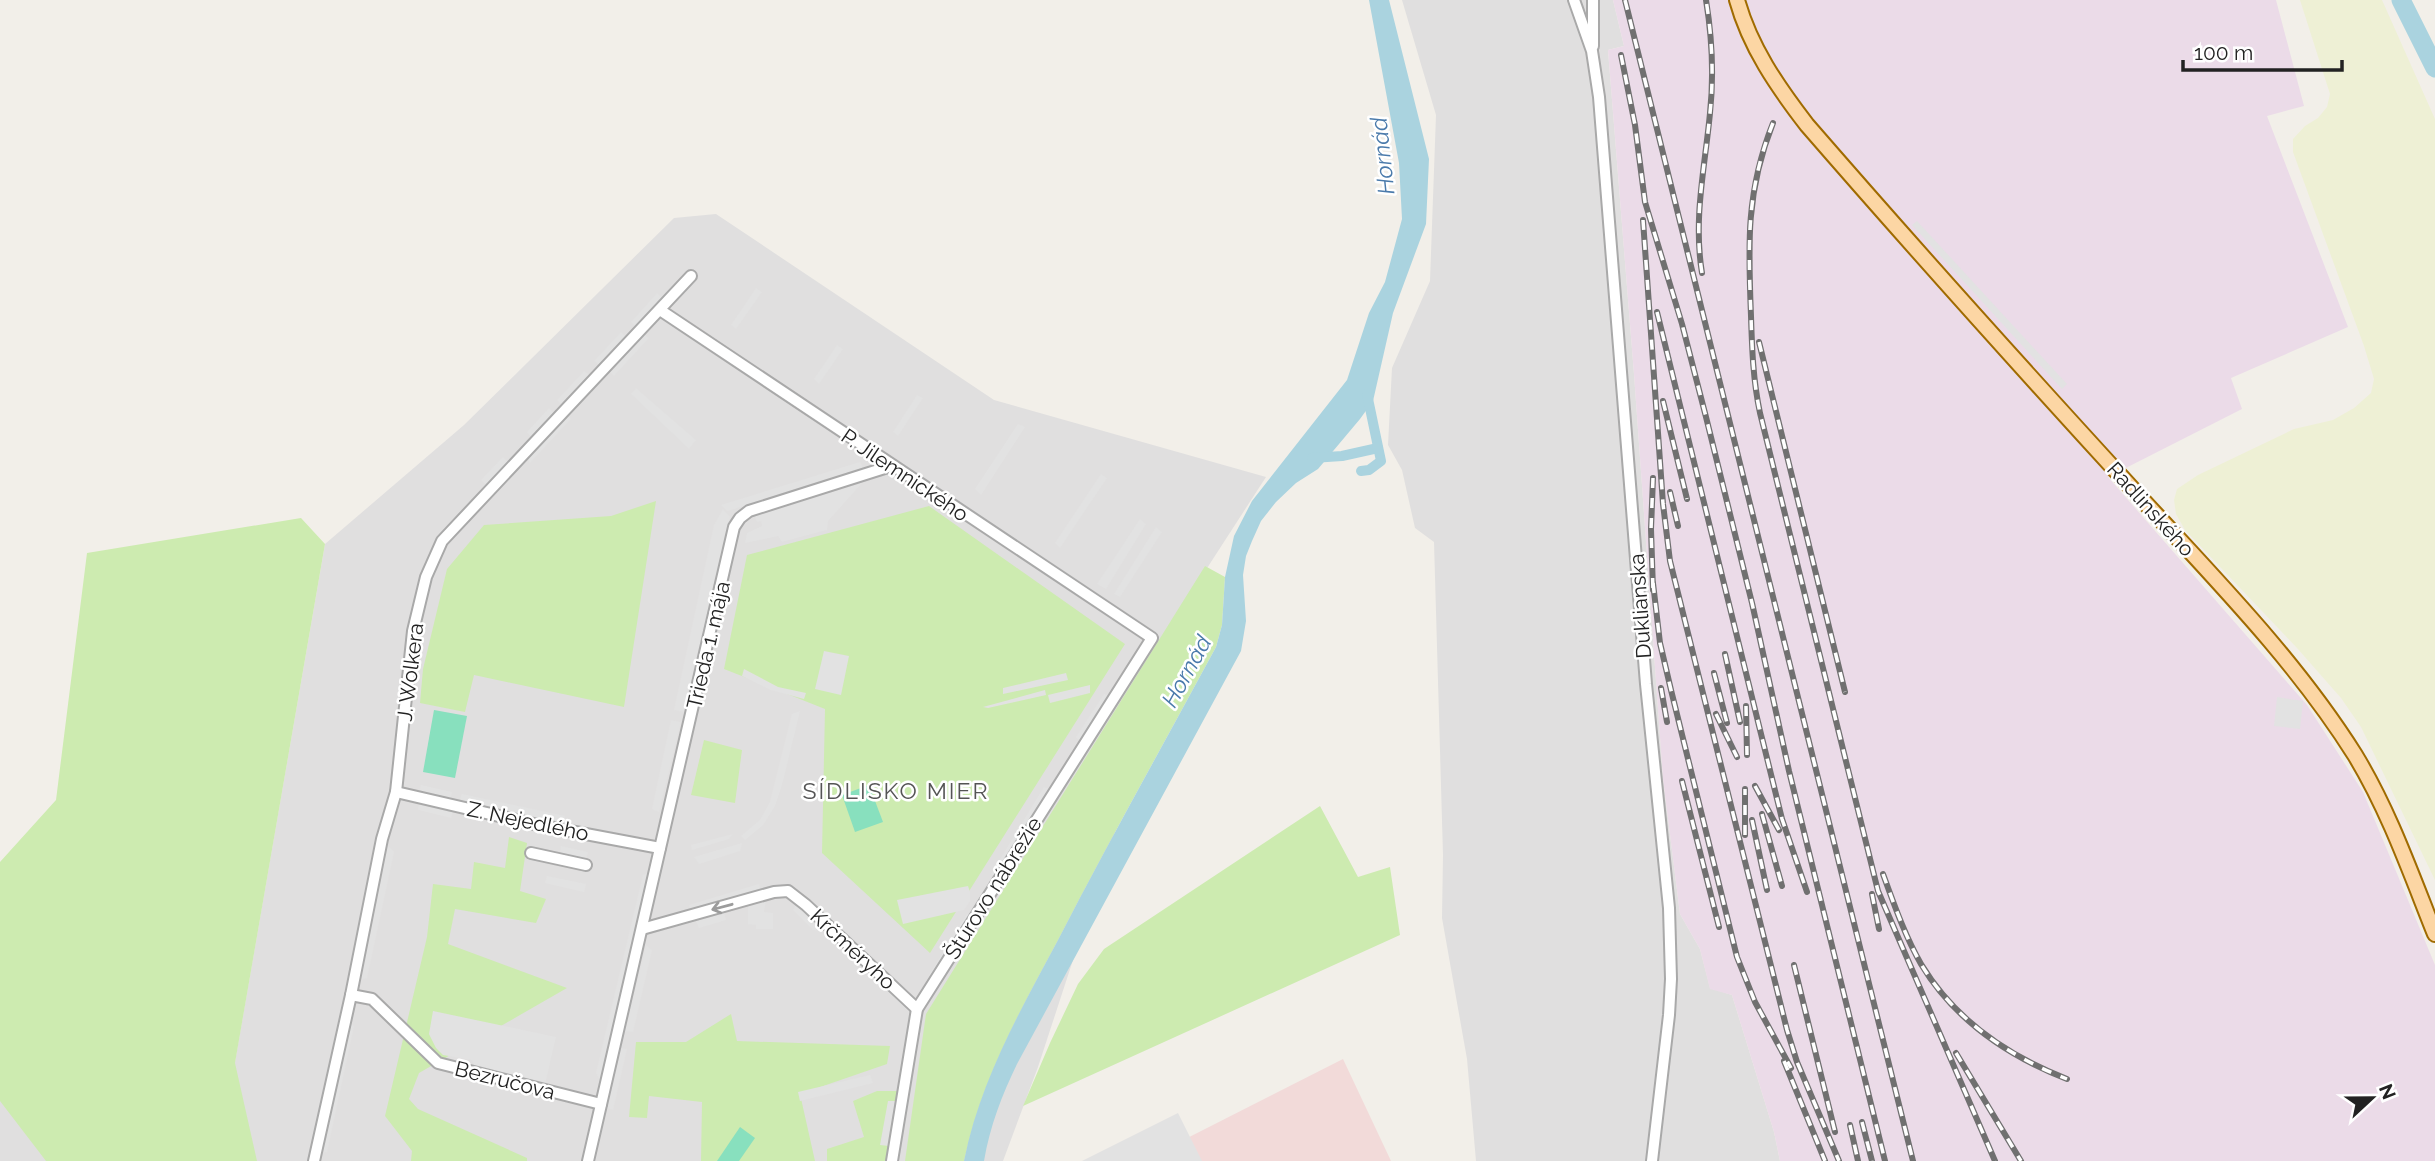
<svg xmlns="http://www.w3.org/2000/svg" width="2435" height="1161" viewBox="0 0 2435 1161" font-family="Raleway,sans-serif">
	<rect width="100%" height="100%" fill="#f2efe9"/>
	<g fill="#e0dfdf">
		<polygon points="1402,0 1613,0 1624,46 1608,50 1634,374 1663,779 1680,914 1700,949 1710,988 1732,995 1774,1132 1780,1161 1476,1161 1467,1059 1442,918 1443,855 1434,542 1415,528 1402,470 1388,445 1392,368 1430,281 1436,115"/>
		<polygon points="716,214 994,400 1266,477 1189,596 1185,618 1038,1067 1003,1161 0,1161 0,1061 235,1062 325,544 464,425 674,218"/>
	</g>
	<polygon fill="#f2dad9" points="1343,1059 1391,1161 1142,1161"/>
	<polygon fill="#ebdbe8" points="1613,0 2276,0 2304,106 2267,116 2348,327 2231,378 2242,409 2108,477 2307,705 2363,792 2435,965 2435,1161 1780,1161 1774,1132 1732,995 1710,989 1700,949 1680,914 1663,779 1634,374 1608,50 1624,46"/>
	<polygon fill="#eef0d5" points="2300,0 2382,0 2435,119 2435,880 2361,727 2341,698 2297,648 2185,530 2176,514 2174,500 2177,489 2198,475 2294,429 2333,420 2354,408 2371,393 2374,379 2364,346 2293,152 2293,139 2305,126 2318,118 2327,107 2330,94"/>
	<g fill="#cdebb0">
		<polygon points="656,501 624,707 474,675 465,712 420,703 423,669 447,569 484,525 611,516"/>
		<polygon points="929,506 1125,644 930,953 822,853 825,709 724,669 747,555"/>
		<polygon points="301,518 325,544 235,1063 257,1161 46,1161 0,1101 0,862 56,800 87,553"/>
		<path d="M1205,566L1225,577L1222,625L1216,647C1163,745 1108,843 1057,942C1019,1013 981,1081 964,1161H905L926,1014Z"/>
		<polygon points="704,740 742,750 735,803 691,795"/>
		<polygon points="1320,806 1358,877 1390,867 1400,935 1023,1106 1050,1043 1078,984 1104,949"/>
		<polygon points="509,837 527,843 520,891 546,899 536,923 455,909 448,944 567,988 419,1073 409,1099 418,1109 527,1158 527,1161 411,1161 412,1151 385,1116 427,937 433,884 471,889 474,862 505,868"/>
		<polygon points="731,1014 737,1041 890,1046 887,1064 800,1094 815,1161 701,1161 702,1102 649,1096 647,1118 629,1117 636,1042 686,1042"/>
		<polygon points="877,1091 898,1091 889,1161 827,1161 827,1149 864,1137 853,1101"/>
	</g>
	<g fill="#88e0be">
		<polygon points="434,710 467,716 455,778 423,772"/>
		<polygon points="869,785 883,822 855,832 842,795"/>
		<polygon points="740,1127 755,1138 739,1161 717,1161"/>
	</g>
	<g fill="#e2e2e2">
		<polygon points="1917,221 2067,384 2062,389 1912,225"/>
		<polygon points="756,288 762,292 736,329 731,325"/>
		<polygon points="657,293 663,299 636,327 631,322"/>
		<polygon points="621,332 626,337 599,365 594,361"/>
		<polygon points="643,333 649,338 614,376 608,370"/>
		<polygon points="837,345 843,349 819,384 814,379"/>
		<polygon points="584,371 590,375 562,405 557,400"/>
		<polygon points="636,388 696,440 689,449 631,394"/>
		<polygon points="917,395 923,398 898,436 893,432"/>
		<polygon points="549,408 554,413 531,437 527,432"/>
		<polygon points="566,414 571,419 530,463 527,457"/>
		<polygon points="1018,424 1025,427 981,495 975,489"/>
		<polygon points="503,457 508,462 486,485 481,480"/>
		<polygon points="860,462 864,470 727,511 721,505"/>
		<polygon points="1101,474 1107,478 1060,548 1055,543"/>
		<polygon points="862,483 828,521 827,530 782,542 778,536 745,543 747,533 762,526 761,521 757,522 754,515"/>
		<polygon points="723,509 730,517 684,712 674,710 714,525"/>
		<polygon points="1140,519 1146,524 1106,589 1097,584"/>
		<polygon points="1156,527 1162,532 1120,597 1114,594"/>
		<polygon points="824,651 849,656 841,695 815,689"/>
		<polygon points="744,669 778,687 806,693 804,699 771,690 742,676"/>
		<polygon points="1066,673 1068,680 1003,694 1003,688"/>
		<polygon points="1090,685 1090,693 1050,703 1048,695"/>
		<polygon points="1045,690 1046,695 988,708 983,707"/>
		<polygon points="1104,694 1111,696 1081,743 1076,737"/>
		<polygon points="2277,697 2303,701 2300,729 2274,726"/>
		<polygon points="800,711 782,785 775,806 763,825 745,840 741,836 760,820 770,802 792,714"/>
		<polygon points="671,720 681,722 659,812 652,809"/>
		<polygon points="421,785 452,792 450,800 419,793"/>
		<polygon points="1044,787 1052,790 997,878 991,874"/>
		<polygon points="462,794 565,816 563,824 459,802"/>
		<polygon points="419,803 453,810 451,818 418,810"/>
		<polygon points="733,834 729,839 692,850 691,845"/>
		<polygon points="742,843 740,851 699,864 694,857"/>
		<polygon points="387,844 394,852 367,978 359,980"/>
		<polygon points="561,846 588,852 586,859 560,853"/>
		<polygon points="648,873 600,1080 596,1073 643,875"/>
		<polygon points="547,876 586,884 584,892 545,883"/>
		<polygon points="759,884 761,892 691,912 689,905"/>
		<polygon points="968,886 970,892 970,901 964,910 903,924 897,900"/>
		<polygon points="766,899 764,912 773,913 773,929 756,929 756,925 748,924 748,905"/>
		<polygon points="796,905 822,930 825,927 911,1008 909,1012 823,931 813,930 793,910"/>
		<polygon points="724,913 726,920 699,928 696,921"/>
		<polygon points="967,914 974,916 934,980 929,975"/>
		<polygon points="646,945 652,950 633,1032 625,1031"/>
		<polygon points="433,1011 556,1037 545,1084 489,1070 474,1065 472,1060 443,1055 436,1048 429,1034"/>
		<polygon points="350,1022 354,1026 327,1152 320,1153"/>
		<polygon points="620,1048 627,1049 613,1110 604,1107"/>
		<polygon points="870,1075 873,1083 800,1101 798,1092"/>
		<polygon points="888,1101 896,1101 889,1146 880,1145"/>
		<polygon points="1178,1113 1202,1161 1082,1161"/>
	</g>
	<path fill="#aad3df" d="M1369,0H1389L1429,159L1426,224L1393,313L1373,401L1360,419L1318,469L1296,483L1276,502L1261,521L1252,541L1246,556L1243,575L1246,621L1241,651L1017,1064C1002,1095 990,1126 984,1161H964C980,1081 1019,1013 1057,942C1108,843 1163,745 1216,647L1222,625L1225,577L1234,536L1252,501L1347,380L1369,313L1385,282L1402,219L1399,163Z"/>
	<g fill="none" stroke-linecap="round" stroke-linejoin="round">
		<g stroke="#aad3df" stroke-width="10">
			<polyline points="1312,458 1342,456 1378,448"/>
			<polyline points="1361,471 1369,470 1381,461 1367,394"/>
		</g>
		<polyline stroke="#aad3df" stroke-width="19" points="2401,0 2435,68"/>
		<g stroke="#a9a9a9" stroke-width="14">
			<g id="minor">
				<polyline points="1574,0 1592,51 1599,97 1646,684 1669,908 1671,979 1669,1015 1652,1161"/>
				<polyline points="1593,46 1593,0"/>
				<polyline points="660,310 1152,638 917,1009 892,1161"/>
				<polyline points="396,792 538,825 660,848"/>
				<polyline points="531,853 586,865"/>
				<polyline points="642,929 774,892 788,891 806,905 917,1009"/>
				<polyline points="351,995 372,999 438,1063 601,1104"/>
				<polyline points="314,1161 351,995 382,839 396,792 413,631 426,577 442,541 691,276"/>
				<polyline points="588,1161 734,527 740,518 749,511 891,466"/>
			</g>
		</g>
		<g stroke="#a06b00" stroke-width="18">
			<path id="major" d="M1737,0C1750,47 1777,86 1807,125C1912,246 2019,365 2128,484C2207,571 2292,655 2355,755C2389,811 2411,874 2435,934"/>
		</g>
		<use href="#minor" stroke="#fff" stroke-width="10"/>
		<use href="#major" stroke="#fcd6a4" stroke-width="14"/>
		<g stroke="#707070" stroke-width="6">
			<g id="rail">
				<polyline points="1625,0 1913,1161"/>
				<polyline points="1621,55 1635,125 1645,202 1682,324 1706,417 1752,603 1789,771 1885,1161"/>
				<path d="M1773,123C1746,191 1748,244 1751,316C1752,349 1753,380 1760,413L1878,891L1995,1161"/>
				<polyline points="1643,220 1663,504 1670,561 1787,1030 1797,1062 1839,1161"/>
				<path d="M1702,273C1693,218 1705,167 1710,113C1714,75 1712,37 1706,0"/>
				<polyline points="1657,312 1782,819 1807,892"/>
				<polyline points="1759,342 1845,692"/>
				<polyline points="1663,401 1687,499"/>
				<polyline points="1653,478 1651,529 1653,590"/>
				<polyline points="1670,492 1678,526"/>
				<polyline points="1653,583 1660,643 1671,690 1737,957 1755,1002 1791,1068"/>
				<polyline points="1725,654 1740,722"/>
				<polyline points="1714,673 1727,723"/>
				<polyline points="1661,688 1667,722"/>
				<polyline points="1746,706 1747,755"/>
				<polyline points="1716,714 1737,757"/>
				<polyline points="1682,781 1719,927"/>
				<polyline points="1755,786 1779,830"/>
				<polyline points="1762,814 1782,886"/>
				<polyline points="1752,820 1767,890"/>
				<polyline points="1745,835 1745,789"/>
				<path d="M1883,874C1894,904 1905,936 1921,964C1954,1019 2008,1056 2067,1079"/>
				<polyline points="1872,894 1879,929"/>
				<polyline points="1794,965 1835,1132"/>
				<polyline points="1956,1053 2021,1161"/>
				<polyline points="1784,1061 1825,1161"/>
				<polyline points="1862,1122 1872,1161"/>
				<polyline points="1850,1125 1858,1161"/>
			</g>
		</g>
		<use href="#rail" stroke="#fff" stroke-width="3.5" stroke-dasharray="10" stroke-linecap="butt"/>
	</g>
	<defs><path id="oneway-shaft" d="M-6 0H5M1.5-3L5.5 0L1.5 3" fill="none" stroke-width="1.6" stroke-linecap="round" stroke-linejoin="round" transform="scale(1.75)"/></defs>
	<use stroke="#9c9c9c" href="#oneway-shaft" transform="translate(722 907) rotate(165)"/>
	<g text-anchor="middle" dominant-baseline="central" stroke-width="5" stroke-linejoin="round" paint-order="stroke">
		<g font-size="21" fill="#222" stroke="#fff">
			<text transform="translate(905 475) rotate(34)">P. Jilemnického</text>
			<text transform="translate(2151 509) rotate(48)">Radlinského</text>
			<text transform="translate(1640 606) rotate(-94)">Duklianska</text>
			<text transform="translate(708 645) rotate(-77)">Trieda 1. mája</text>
			<text transform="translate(410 672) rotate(-83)">J. Wolkera</text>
			<text transform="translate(528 821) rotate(12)">Z. Nejedlého</text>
			<text transform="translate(993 888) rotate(-58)">Štúrovo nábrežie</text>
			<text transform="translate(853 949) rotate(43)">Krčméryho</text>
			<text transform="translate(505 1080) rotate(14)">Bezručova</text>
		</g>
		<g font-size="23" font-style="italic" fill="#4a7aab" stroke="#fff">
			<text transform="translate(1382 156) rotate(-96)">Hornád</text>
			<text transform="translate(1186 671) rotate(-61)">Hornád</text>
		</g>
		<g font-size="23" letter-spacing="2" fill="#555" stroke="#fff">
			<text x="896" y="790">SÍDLISKO MIER</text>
		</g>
	</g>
	<g transform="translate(2372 1098) rotate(68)" stroke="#ffffff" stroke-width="5" paint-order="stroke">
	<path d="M0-5L12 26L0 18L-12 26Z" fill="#222222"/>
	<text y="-10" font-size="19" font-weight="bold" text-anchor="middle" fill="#222222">N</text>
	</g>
	<path d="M2183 60v10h159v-10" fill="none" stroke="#222222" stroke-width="3.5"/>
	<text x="2194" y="60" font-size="21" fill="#222222" stroke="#ffffff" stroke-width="5" paint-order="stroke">100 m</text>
</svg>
